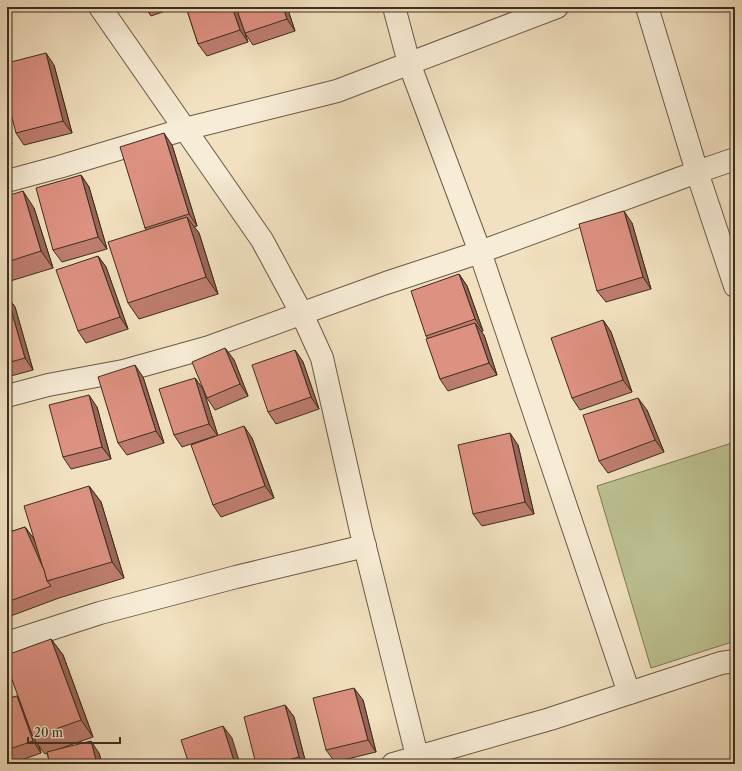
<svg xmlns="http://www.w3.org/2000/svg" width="742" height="771" viewBox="0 0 742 771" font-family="'Libre Caslon Text',serif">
	<rect width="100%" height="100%" fill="#f2e1c0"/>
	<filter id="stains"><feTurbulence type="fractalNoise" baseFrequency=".005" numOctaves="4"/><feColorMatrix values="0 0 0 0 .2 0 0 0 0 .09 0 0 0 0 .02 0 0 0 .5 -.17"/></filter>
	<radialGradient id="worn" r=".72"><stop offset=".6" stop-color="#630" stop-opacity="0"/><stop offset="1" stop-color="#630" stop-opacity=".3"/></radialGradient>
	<polygon fill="#bdc291" stroke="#7c7858" points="735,442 735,641 651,668 597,486"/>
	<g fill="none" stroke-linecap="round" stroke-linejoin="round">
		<g stroke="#6a5a47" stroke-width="24">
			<g id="minor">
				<polyline points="100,7 262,240 302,314 322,358 361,531 419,764"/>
				<polyline points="394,7 409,63 480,252 629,693"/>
				<polyline points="647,7 697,172 735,286"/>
				<polyline points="7,181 59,167 185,129 337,91 557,7"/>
				<polyline points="7,396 48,385 123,371 209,347 386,283 480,252 697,172 735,159"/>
				<polyline points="7,643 100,613 236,577 365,546"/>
				<polyline points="393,764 550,719 721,663 735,661"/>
			</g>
		</g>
		<use href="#minor" stroke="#f7ecd6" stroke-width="22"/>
	</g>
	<g fill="#be7d6f" stroke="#3c2d1f">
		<polygon points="145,7 177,7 151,16"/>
		<polygon points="186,7 287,7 295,31 253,45 245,33 248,42 207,56 198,44"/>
		<polygon points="442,7 461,7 445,11"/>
		<polygon points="54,65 72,133 24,145 16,133"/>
		<polygon points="7,126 12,144 7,146"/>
		<polygon points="172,145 197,226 194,227 199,233 218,294 139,319 128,303 146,230 145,228"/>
		<polygon points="81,175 89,187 107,249 62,262 53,250"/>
		<polygon points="7,196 34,208 53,268 7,282"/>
		<polygon points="632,223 651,289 606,302 597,291"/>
		<polygon points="98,256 106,267 128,329 86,343 78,331"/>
		<polygon points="459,274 467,286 483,331 481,332 484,335 497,375 448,391 440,379 428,339 426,336"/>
		<polygon points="7,296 15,307 33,370 7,377"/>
		<polygon points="603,320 611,332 632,392 580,410 572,398"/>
		<polygon points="225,348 234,360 248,396 215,410 207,398"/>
		<polygon points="295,350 303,362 319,409 276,424 268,412"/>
		<polygon points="143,377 164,443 127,455 118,443"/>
		<polygon points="195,378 203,389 218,436 252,438 274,498 221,517 213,505 215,436 182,447 174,435"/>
		<polygon points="97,407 111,459 71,469 63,457"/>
		<polygon points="647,410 664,452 608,473 599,461"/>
		<polygon points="518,445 534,514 482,526 473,514"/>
		<polygon points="89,486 101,502 124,578 59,598 8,617 7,615 7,533 25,527 34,539 36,544"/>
		<polygon points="51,639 63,655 93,737 56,750 99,753 102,764 50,764 47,753 45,754 39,746 41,753 10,764 7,764 7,699 17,696 19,698"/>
		<polygon points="363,700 376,752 335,762 326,750"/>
		<polygon points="285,705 294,717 306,764 256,764"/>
	</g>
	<g fill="#9b665a" stroke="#3c2d1f">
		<polygon points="232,7 236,7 248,42 240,30"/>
		<polygon points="283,7 287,7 295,31 287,19"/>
		<polygon points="46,53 54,65 72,133 63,121"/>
		<polygon points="7,126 12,144 7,137"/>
		<polygon points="164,133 172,145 197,226 189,214"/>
		<polygon points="81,175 89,187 107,249 98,237"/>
		<polygon points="23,191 34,208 53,268 41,251"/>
		<polygon points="624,211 632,223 651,289 643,277"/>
		<polygon points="187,217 199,233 218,294 206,277"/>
		<polygon points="98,256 106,267 128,329 120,317"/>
		<polygon points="459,274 467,286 483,331 475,319"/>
		<polygon points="7,296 15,307 33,370 25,358"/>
		<polygon points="603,320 611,332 632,392 623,380"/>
		<polygon points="475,323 484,335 497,375 489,363"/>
		<polygon points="225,348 234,360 248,396 240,384"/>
		<polygon points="295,350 303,362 319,409 311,397"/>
		<polygon points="135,365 143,377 164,443 156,431"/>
		<polygon points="195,378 203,389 218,436 209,424"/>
		<polygon points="89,395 97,407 111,459 102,447"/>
		<polygon points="638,398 647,410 664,452 655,440"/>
		<polygon points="244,426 252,438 274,498 265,486"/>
		<polygon points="510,433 518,445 534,514 525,502"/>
		<polygon points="89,486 101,502 124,578 112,562"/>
		<polygon points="25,527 34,539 51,580 48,581"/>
		<polygon points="51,639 63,655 93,737 81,720"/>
		<polygon points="354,688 363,700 376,752 368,740"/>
		<polygon points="17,696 25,707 33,737 39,746 41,753 33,741"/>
		<polygon points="285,705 294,717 306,764 304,764 299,757"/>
		<polygon points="223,726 232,738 240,764 235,764"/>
		<polygon points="91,741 99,753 102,764 97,764"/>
	</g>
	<g fill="#dd9181" stroke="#3c2d1f">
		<polygon points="186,7 232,7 240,30 198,44"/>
		<polygon points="236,7 283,7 287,19 245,33"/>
		<polygon points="46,53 63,121 16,133 7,99 7,63"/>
		<polygon points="164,133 189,214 145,228 120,147"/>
		<polygon points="81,175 98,237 53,250 36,188"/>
		<polygon points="23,191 41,251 7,262 7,196"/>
		<polygon points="624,211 643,277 597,291 579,224"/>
		<polygon points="187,217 206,277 128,303 108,242"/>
		<polygon points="98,256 120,317 78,331 56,270"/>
		<polygon points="459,274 475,319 426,336 411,291"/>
		<polygon points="7,296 25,358 7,363"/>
		<polygon points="603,320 623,380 572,398 551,338"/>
		<polygon points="475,323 489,363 440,379 426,339"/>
		<polygon points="225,348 240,384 207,398 192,362"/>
		<polygon points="295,350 311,397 268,412 252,365"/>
		<polygon points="135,365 156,431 118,443 98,377"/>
		<polygon points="195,378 209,424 174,435 159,389"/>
		<polygon points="89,395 102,447 63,457 49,405"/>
		<polygon points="638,398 655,440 599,461 583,415"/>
		<polygon points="244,426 265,486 213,505 191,445"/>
		<polygon points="510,433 525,502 473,514 458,445"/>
		<polygon points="89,486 112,562 47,581 24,506"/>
		<polygon points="25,527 44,570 47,581 51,586 7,602 7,533"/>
		<polygon points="51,639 81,720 33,737 7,666 7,655"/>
		<polygon points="354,688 368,740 326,750 313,698"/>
		<polygon points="17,696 33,741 7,750 7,699"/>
		<polygon points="285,705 299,757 272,764 256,764 244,717"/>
		<polygon points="223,726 235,764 189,764 181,740"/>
		<polygon points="91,741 97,764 50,764 47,752"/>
	</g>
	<rect width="742" height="771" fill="none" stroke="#f2e1c0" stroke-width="24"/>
	<rect x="8" y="8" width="726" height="755" fill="none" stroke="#3c2d1f" stroke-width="2"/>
	<rect x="12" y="12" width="718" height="747" fill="none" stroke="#3c2d1f"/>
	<path d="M28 737v6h92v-6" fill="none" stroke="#3c2d1f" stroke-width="2"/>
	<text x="34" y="737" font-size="12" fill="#3c2d1f" stroke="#f7ecd6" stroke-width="3" paint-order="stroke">20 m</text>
	<rect width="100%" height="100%" filter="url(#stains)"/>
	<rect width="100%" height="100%" fill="url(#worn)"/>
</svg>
